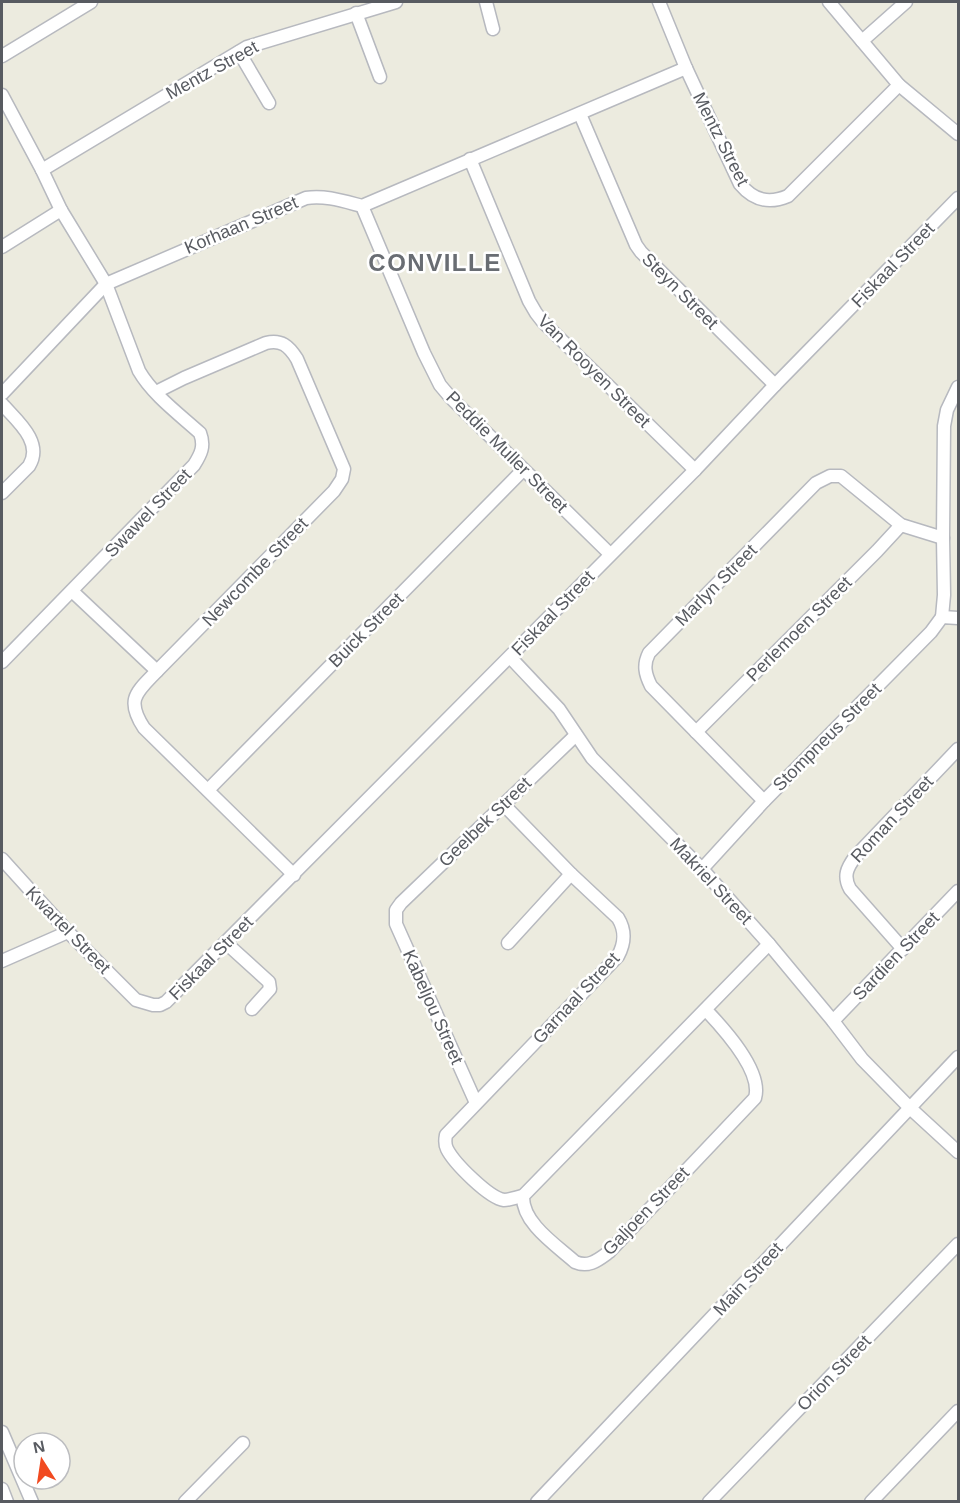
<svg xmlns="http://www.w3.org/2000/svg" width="960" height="1503" viewBox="0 0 960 1503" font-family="Arial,sans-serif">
	<rect width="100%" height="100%" fill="#ecebdf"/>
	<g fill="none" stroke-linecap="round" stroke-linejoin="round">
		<g stroke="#b7b9bf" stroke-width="15">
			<g id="minor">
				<polyline points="486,2 493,29"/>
				<path d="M659,2L686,68L740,184C754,201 769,204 788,196L899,85"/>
				<polyline points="829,2 899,85 958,134"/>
				<polyline points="356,13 380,77"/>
				<polyline points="862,41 906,2"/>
				<polyline points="239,52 269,103"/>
				<polyline points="2,56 91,2"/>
				<path d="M2,95L42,170L61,210L106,284L139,371C153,395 179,414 200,433C205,446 201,454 194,465L2,662"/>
				<polyline points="580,114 636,245 641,252 775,385"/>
				<polyline points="470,159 529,301 536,313 543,322 695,470"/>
				<polyline points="42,170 247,47 396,2"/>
				<polyline points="362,206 424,353 440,385 451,398 610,554"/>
				<polyline points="2,247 61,210"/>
				<path d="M156,392L184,378L266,343C281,339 289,346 297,359L344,469L342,479L334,491L157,671C137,692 125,699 144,728L294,875"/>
				<path d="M2,394L106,284L306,198C325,195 343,201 362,206L686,68"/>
				<path d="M2,404C16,420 44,442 29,466L2,493"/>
				<polyline points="72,591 157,671"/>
				<polyline points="942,617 944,595 943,538 944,426 947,410 958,387"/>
				<polyline points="510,657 559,709 592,758 702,869 769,944 833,1021 862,1059 910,1108 958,1152"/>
				<polyline points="696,732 877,551 901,525"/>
				<polyline points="208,790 523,470"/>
				<path d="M764,801L651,686C645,674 643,665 649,653L816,483L830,476H841L901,525L943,538"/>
				<path d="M503,804L571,874L618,918C626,931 625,943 618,956L446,1135C445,1140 445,1145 447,1149C454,1163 489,1198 504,1200C510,1200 517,1197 523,1196"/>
				<polyline points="2,859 68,932 136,1000 153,1005 160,1005 166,1002 695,470 775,385 958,198"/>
				<polyline points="702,869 764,801 931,632 942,617 958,618"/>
				<polyline points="226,943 269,982 270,989 252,1009"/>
				<polyline points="508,943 571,874"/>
				<path d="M903,949L850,889C843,876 847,868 855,857L958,749"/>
				<polyline points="2,961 68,932"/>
				<path d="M706,1010C723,1028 763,1071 755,1098L609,1252C598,1260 589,1268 575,1262C556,1245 522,1223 523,1196L769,944"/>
				<polyline points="833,1021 958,891"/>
				<polyline points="476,1103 396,924 396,910 401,903 576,735"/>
				<polyline points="2,1432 32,1502"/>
				<polyline points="2,1489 7,1502"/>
				<polyline points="185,1502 243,1443"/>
				<polyline points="537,1502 958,1057"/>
				<polyline points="709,1502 958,1244"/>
				<polyline points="871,1502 958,1411"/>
			</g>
		</g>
		<use href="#minor" stroke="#fff" stroke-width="12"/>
	</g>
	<g text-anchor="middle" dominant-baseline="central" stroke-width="5" stroke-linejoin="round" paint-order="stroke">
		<g font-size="18" fill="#585b61" stroke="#fff">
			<text transform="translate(212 70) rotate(-29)">Mentz Street</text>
			<text transform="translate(721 139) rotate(63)">Mentz Street</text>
			<text transform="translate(241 225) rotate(-23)">Korhaan Street</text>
			<text transform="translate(893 265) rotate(-46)">Fiskaal Street</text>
			<text transform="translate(680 291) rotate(45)">Steyn Street</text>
			<text transform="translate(594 371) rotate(45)">Van Rooyen Street</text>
			<text transform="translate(507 452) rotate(45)">Peddie Muller Street</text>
			<text transform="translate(148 513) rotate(-46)">Swawel Street</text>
			<text transform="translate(255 572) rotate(-46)">Newcombe Street</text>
			<text transform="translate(716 585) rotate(-45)">Marlyn Street</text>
			<text transform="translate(553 613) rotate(-46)">Fiskaal Street</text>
			<text transform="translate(799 629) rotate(-45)">Perlemoen Street</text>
			<text transform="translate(366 630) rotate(-45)">Buick Street</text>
			<text transform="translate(827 737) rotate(-45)">Stompneus Street</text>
			<text transform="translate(892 819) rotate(-47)">Roman Street</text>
			<text transform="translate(485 822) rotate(-44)">Geelbek Street</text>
			<text transform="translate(711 881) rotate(47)">Makriel Street</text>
			<text transform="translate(68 930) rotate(46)">Kwartel Street</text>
			<text transform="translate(896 956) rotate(-46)">Sardien Street</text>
			<text transform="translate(211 958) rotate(-45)">Fiskaal Street</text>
			<text transform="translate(576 998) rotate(-47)">Garnaal Street</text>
			<text transform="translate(433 1007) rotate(66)">Kabeljou Street</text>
			<text transform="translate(646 1211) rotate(-46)">Galjoen Street</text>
			<text transform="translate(748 1279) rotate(-47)">Main Street</text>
			<text transform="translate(834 1373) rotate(-46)">Orion Street</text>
		</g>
		<g font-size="24" font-weight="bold" letter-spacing="1.5" fill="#696d73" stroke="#fff">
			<text x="435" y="262">CONVILLE</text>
		</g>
	</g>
	<rect width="960" height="1503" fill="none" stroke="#585b61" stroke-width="6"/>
	<g transform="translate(42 1461) rotate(348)"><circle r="28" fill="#ffffff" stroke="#bcbdc0" stroke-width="1.5"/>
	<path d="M0-4.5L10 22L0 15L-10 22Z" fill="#f14a20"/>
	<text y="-9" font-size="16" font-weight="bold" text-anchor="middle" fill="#585b61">N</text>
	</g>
</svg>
